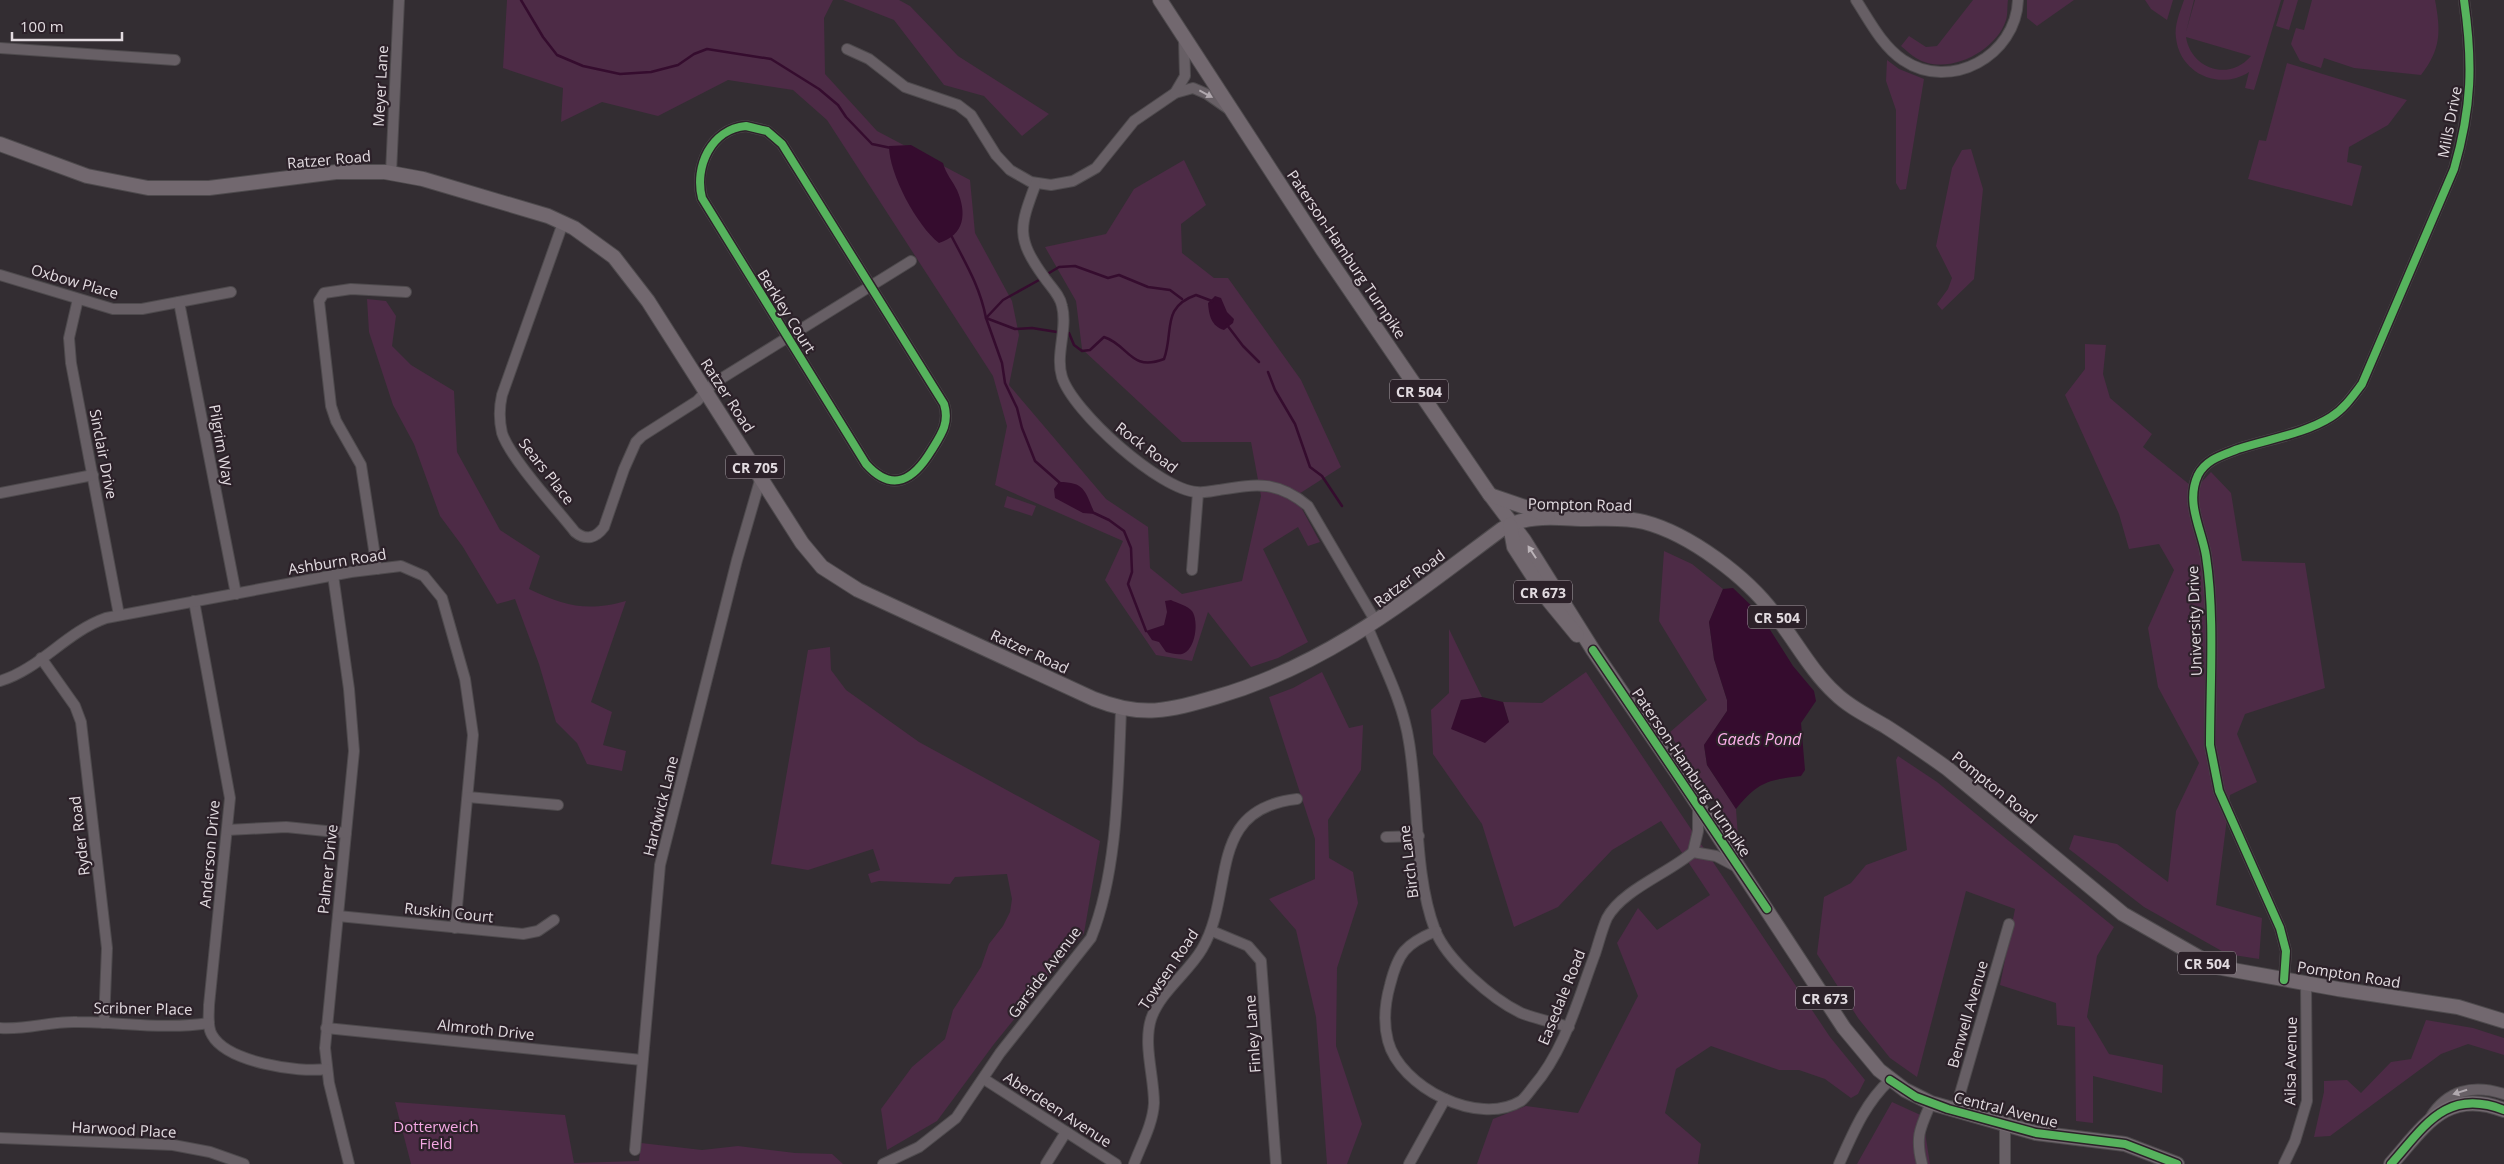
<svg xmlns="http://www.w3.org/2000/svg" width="2504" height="1164" viewBox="0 0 2504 1164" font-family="'Open Sans',sans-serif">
	<rect width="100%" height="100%" fill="#332d32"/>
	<g fill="#4d2b46" fill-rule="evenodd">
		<polygon points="507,0 833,0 824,18 825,74 877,131 970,180 975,233 1012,301 1019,335 1009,385 1106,499 1148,527 1150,568 1182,594 1242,581 1261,496 1251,442 1182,442 1082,349 1076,301 1045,247 1106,234 1134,189 1184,160 1206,205 1181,224 1182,253 1214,278 1228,278 1301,380 1341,467 1291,499 1302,509 1320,542 1308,546 1298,527 1263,549 1308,642 1278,658 1251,667 1208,612 1192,661 1156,655 1105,580 1123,541 995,485 1007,426 993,376 827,120 793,90 728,80 658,116 602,102 561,122 563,88 503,68"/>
		<polygon points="843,0 899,0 910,6 958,56 1049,114 1022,136 984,96 944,85 894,20"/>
		<path d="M1973,0H2008C2007,6 2008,14 2006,20C1996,52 1946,77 1916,58C1911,55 1906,50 1901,46L1909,36L1926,47L1937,46Z"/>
		<polygon points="2027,0 2074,0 2037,26 2027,18"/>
		<polygon points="2145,0 2173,0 2167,20 2151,9"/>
		<path d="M2184,0H2194L2186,32L2195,0H2281L2254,90L2245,88L2249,72C2220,91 2180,74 2176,38C2174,25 2180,12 2184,0ZM2186,37L2251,56C2229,82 2191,69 2186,37Z"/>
		<polygon points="2284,0 2298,0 2289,30 2276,26"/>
		<path d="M2312,0H2435C2441,32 2441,49 2421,75L2354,68L2324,58L2321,68L2300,61L2291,44L2296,28L2304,30Z"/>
		<polygon points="1887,60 1899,69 1924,79 1906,189 1900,190 1896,183 1896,110 1886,81"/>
		<polygon points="2287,63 2407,100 2388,125 2349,147 2347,162 2362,166 2352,206 2248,179 2259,140 2266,141"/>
		<polygon points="1971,149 1983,189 1974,279 1942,310 1937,304 1948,289 1952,278 1936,246 1952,168 1962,150"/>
		<path d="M367,299L386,301L396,316L392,346L411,365L454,391L457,452L500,530L540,556L529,589C565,606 587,612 626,601L591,702L612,712L603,745L626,751L622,771L587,764L577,743L556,722L539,664L515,599L497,604L463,547L440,516L414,444L393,405L369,332Z"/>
		<polygon points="2085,344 2106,345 2103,374 2110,398 2152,434 2143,447 2195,489 2211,472 2231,493 2242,561 2305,563 2325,688 2245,714 2237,734 2257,782 2230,795 2216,905 2262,918 2259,959 2227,954 2144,907 2069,849 2074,835 2117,844 2168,882 2176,811 2199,763 2158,687 2148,628 2174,570 2159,544 2129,549 2119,514 2065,395 2085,369"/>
		<polygon points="1007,496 1036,506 1032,516 1004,507"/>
		<polygon points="1664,551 1692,564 1723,589 1709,622 1714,659 1727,700 1727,711 1704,745 1707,765 1736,809 1738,837 1669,733 1707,700 1659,621"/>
		<polygon points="1449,629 1482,697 1461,700 1452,729 1463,733 1509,722 1503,702 1542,703 1586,672 1830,1037 1865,1080 1858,1094 1851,1098 1825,1079 1799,1070 1779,1070 1711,1046 1676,1069 1665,1113 1701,1144 1698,1164 1477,1164 1493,1119 1526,1106 1578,1113 1638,996 1617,943 1638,908 1657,930 1710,895 1661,821 1612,850 1558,907 1514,927 1482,824 1433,754 1431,710 1449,693"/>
		<polygon points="830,647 831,670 846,690 919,742 1100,841 1084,933 994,1044 937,1121 887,1150 881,1109 912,1067 945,1039 953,1010 981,967 989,944 1003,926 1010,912 1012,899 1007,874 955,877 950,884 879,881 871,883 868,874 880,870 873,849 808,870 771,864 808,650"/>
		<polygon points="1322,672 1349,728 1363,725 1361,770 1328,820 1329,858 1353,872 1358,903 1337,968 1336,1046 1362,1124 1347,1164 1327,1164 1316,1017 1296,930 1269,899 1315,879 1315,839 1269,697 1293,688"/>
		<polygon points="1898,756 1937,782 2114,927 2097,956 2087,1017 2109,1054 2163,1065 2162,1093 2093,1076 2093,1123 2076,1121 2075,1027 2057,1025 2056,1003 2000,985 2015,909 1966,891 1917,1077 1890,1058 1858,1018 1817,954 1824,897 1851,883 1866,865 1907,850 1896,760"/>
		<polygon points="2426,1020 2473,1028 2504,1038 2504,1055 2468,1044 2441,1054 2330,1136 2314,1137 2324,1092 2324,1081 2347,1080 2361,1093 2391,1062 2411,1059"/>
		<polygon points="395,1102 565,1115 574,1163 639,1161 641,1143 702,1150 738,1146 795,1153 832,1154 843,1164 411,1164"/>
		<polygon points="1892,1102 1927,1118 1924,1126 1930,1164 1857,1164"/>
	</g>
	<g fill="#350c2e">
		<path d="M911,145L943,163C946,174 952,180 957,190C967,213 965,235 939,243C917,226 889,174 889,146Z"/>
		<path d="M1215,296L1221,298L1227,312L1234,319L1233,323L1224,330C1211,326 1209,315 1208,303Z"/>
		<path d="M1059,482C1086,482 1085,492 1095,514L1083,513L1055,498L1054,489Z"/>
		<path d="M1733,588L1760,614L1793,666L1814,691L1816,701L1801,723L1805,770L1801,776C1767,780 1758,782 1736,809L1707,765L1704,745L1727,711V700L1714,659L1709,622L1723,589Z"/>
		<path d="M1171,600C1177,603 1188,606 1192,611C1199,621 1196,650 1182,654C1177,655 1171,653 1166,652L1159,642L1152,640L1146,631L1164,625L1167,612L1165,601Z"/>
		<polygon points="1482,697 1503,702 1509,722 1485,743 1451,729 1461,700"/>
	</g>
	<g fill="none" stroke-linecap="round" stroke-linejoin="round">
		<g stroke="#350c2e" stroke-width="2.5">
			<polyline points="521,0 543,37 557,55 583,66 620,74 651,72 678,65 694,54 707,49 771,59 819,89 838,105 846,117 872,144 891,148"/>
			<path d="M952,237C966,264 980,287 986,318L1015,329L1032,328L1057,332"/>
			<polyline points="1049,273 1059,267 1075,266 1108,278 1119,275 1148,287 1170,290 1182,299"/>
			<polyline points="1039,280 1003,300 986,318 1002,363 1005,383 1017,408 1022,428 1035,461 1060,483"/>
			<polyline points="1227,325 1243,346 1259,362"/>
			<path d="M1069,333L1074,345L1082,351L1090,350L1104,337C1129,345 1130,372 1164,359C1174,332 1161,307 1196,295L1212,301"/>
			<polyline points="1268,372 1275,390 1295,424 1310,467 1322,476 1342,506"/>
			<polyline points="1094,513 1109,520 1124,531 1131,548 1132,572 1128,584 1146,631"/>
		</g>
		<g stroke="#4e4a4d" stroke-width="12">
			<g id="minor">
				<path d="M1856,0C1869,20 1882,46 1903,60C1950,92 2016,56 2018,0"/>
				<polyline points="0,48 175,60"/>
				<polyline points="847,49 869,59 905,87 958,105 971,115 996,155 1010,170 1031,182 1051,185 1073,181 1096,168 1134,121 1175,93 1193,88 1207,94 1227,108"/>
				<polyline points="1175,93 1185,76 1184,39"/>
				<path d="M746,126L767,131L782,144L944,404C950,423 941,435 931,451C914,479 893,494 866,464L702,198C694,167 711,129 746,126Z"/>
				<polyline points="391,173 399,0"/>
				<path d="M1036,183C1020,226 1015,237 1044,277C1050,286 1060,295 1062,306C1068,329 1055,354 1062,377C1073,412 1160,490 1197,492C1204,493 1212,491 1219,490C1256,484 1277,480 1308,506L1376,622"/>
				<path d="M563,223L502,395C499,408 499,420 502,433C510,458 557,509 575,532C586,541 596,538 604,527L624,469L636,442L642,436L697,401L714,383L911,261"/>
				<polyline points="0,275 113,309 142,309 231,292"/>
				<polyline points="78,299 69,338 71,363 119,615"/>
				<polyline points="179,302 236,594"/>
				<polyline points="0,493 93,475"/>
				<polyline points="377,569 361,465 336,421 331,406 319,301 324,293 351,289 406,292"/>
				<polyline points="1192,570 1198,493"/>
				<polyline points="333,575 349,689 354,751 325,1048 329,1083 349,1164"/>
				<path d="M194,601L230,798L209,1005C209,1015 207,1027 212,1035C227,1062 298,1073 326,1069"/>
				<path d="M1368,628C1383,665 1403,702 1409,742C1419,801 1414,875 1435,930C1447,960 1492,999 1521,1013C1536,1019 1553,1022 1569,1027"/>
				<polyline points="41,658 75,706 81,722 107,948 104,1023"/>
				<path d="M0,681C40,669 66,632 106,618L351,572L401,566L424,576L442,598L465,679L473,735L455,928"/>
				<polyline points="468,797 558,805"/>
				<polyline points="227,830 286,827 346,833"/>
				<polyline points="1386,837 1419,836"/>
				<polyline points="1693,852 1716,856 1739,868"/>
				<polyline points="338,916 523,934 538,931 554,920"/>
				<polyline points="1212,931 1248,946 1261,961 1276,1164"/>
				<path d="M1436,931C1405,944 1398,953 1390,985C1385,1003 1383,1022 1388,1041C1400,1087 1478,1127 1521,1101C1525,1098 1530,1091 1533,1087C1565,1050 1578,999 1595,954C1599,942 1602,929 1607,918C1622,890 1669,873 1693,852L1698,831V806"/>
				<path d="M2284,980L2286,951L2280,928L2219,791L2210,745C2210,685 2215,615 2206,556C2202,530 2185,503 2198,475C2206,459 2223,455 2238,449C2268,439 2304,434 2331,417C2344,409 2353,396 2362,384L2454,169C2472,107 2473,63 2464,0"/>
				<path d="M0,1028C28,1030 50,1021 77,1022C121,1022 165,1030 209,1023"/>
				<polyline points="326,1028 642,1060"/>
				<polyline points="984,1079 1116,1164"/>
				<polyline points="1955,1111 2009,924"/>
				<path d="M2430,1118C2447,1090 2473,1084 2504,1094"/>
				<polyline points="0,1138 173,1145 210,1152 244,1164"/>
				<polyline points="635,1150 660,865 737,560 761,477"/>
				<path d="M883,1164L919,1147L956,1118L1000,1053L1091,938C1118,871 1118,781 1121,710"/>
				<polyline points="1046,1164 1066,1132"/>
				<path d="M1134,1164C1141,1145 1153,1124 1154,1103C1154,1076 1143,1045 1151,1019C1160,992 1188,973 1202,949C1236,891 1205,809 1297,799"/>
				<polyline points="1409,1164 1445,1099"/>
				<path d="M1839,1164C1853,1133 1865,1103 1890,1080"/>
				<path d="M1922,1164C1915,1137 1920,1128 1931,1103"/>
				<polyline points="2005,1164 2005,1125"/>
				<polyline points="2284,1164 2295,1141 2307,1101 2306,984"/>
			</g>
		</g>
		<g stroke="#4e4a4d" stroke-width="16">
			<g id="major">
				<polyline points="1160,0 1322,249 1488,492 1524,540 1593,650 1679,776 1844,1028 1879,1070 1905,1090 1931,1103 2036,1133 2125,1144 2177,1164"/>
				<path d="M0,144L87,176L148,188H209L336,172H385L423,179L548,216L574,228L614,257L648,301L802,543L822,567L858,590L1094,699C1142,718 1168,711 1216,697C1330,664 1409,598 1502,529C1527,514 1555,518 1583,519C1603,519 1624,517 1644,522C1690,534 1747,577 1775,615C1795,640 1811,671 1835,693C1849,707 1868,716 1885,726C1907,740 1927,754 1948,769L2123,914L2216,967L2338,989L2458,1007L2504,1021"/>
				<polyline points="1490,495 1548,515"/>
				<polyline points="1510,525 1514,547 1549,601 1577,635"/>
				<path d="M2391,1164C2424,1127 2446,1087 2504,1110"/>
			</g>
		</g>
		<use href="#minor" stroke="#675f65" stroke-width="10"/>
		<use href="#major" stroke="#72686f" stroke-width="14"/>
		<g stroke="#2c2129" stroke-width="11">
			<g id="cycleway">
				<path d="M746,126L767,131L782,144L944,404C950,423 941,435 931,451C914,479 893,494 866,464L702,198C694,167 711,129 746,126Z"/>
				<polyline points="1593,650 1767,909"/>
				<path d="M2284,980L2286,951L2280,928L2219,791L2210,745C2210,685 2215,615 2206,556C2202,530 2185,503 2198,475C2206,459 2223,455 2238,449C2268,439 2304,434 2331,417C2344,409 2353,396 2362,384L2454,169C2472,107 2473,63 2464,0"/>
				<polyline points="1890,1080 1916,1097 1948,1109 2036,1133 2125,1144 2177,1164"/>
				<path d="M2391,1164C2424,1127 2446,1087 2504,1110"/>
			</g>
		</g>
		<use href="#cycleway" stroke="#56b35d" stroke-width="8"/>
	</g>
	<defs><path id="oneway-solid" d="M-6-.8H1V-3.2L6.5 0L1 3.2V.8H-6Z" transform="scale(1.25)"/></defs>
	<g fill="#b1a9af">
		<use href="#oneway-solid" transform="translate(1206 94) rotate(28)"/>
		<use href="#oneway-solid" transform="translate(2460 1092) rotate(162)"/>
	</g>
	<use fill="#bbb3b8" href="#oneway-solid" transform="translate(1532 552) rotate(-123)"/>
	<g text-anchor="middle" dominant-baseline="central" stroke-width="4.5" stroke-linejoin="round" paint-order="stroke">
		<g fill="#2c2129" stroke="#aba3a9" stroke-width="1">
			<rect x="1390" y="379.5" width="58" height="23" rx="4"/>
			<rect x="726" y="455.5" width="58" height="23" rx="4"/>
			<rect x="1514" y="580.5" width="58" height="23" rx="4"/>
			<rect x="1748" y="605.5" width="58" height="23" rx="4"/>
			<rect x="2178" y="951.5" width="58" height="23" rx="4"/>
			<rect x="1796" y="986.5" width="58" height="23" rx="4"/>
		</g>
		<g font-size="14" font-weight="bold" fill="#e2dbe0">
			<text x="1419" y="391">CR 504</text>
			<text x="755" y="467">CR 705</text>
			<text x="1543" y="592">CR 673</text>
			<text x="1777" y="617">CR 504</text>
			<text x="2207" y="963">CR 504</text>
			<text x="1825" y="998">CR 673</text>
		</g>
		<g font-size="15" fill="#e2dbe0" stroke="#2c2129">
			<text transform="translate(380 86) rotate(-87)">Meyer Lane</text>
			<text transform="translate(2449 122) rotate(-79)">Mills Drive</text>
			<text transform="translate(329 159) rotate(-5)">Ratzer Road</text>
			<text transform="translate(1347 254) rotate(56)">Paterson-Hamburg Turnpike</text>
			<text transform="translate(75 281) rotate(16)">Oxbow Place</text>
			<text transform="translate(787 311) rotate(58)">Berkley Court</text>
			<text transform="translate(728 395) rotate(57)">Ratzer Road</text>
			<text transform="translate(222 445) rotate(80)">Pilgrim Way</text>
			<text transform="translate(1147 447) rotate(37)">Rock Road</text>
			<text transform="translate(104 454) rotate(79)">Sinclair Drive</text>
			<text transform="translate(547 471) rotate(52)">Sears Place</text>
			<text transform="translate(1580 504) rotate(1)">Pompton Road</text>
			<text transform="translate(337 561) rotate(-9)">Ashburn Road</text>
			<text transform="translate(1409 578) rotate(-37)">Ratzer Road</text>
			<text transform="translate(2194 621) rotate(-92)">University Drive</text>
			<text transform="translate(1030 651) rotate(25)">Ratzer Road</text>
			<text transform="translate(1692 772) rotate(56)">Paterson-Hamburg Turnpike</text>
			<text transform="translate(1995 787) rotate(39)">Pompton Road</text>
			<text transform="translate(660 806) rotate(-76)">Hardwick Lane</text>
			<text transform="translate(79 836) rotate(-97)">Ryder Road</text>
			<text transform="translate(209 854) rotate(-85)">Anderson Drive</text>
			<text transform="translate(1408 862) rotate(-97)">Birch Lane</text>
			<text transform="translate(327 869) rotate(-84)">Palmer Drive</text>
			<text transform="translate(449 912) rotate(6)">Ruskin Court</text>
			<text transform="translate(1168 969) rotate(-56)">Towsen Road</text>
			<text transform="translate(1044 972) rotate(-53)">Garside Avenue</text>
			<text transform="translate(2349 974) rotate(9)">Pompton Road</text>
			<text transform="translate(1561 997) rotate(-68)">Easedale Road</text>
			<text transform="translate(143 1008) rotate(1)">Scribner Place</text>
			<text transform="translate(1967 1014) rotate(-74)">Benwell Avenue</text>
			<text transform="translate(486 1029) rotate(6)">Almroth Drive</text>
			<text transform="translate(1252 1034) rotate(-94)">Finley Lane</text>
			<text transform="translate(2290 1061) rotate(-89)">Ailsa Avenue</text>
			<text transform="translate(1058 1109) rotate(33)">Aberdeen Avenue</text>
			<text transform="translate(2006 1109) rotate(14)">Central Avenue</text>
			<text transform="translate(124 1129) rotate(3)">Harwood Place</text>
		</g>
		<g font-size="15" fill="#f4a9e3" stroke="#2c2129">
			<text x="436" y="1126">Dotterweich<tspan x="436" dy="17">Field</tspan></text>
		</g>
		<g font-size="16" font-style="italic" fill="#fcb0ea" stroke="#2c2129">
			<text x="1759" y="739">Gaeds Pond</text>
		</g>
	</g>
	<path d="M12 32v8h110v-8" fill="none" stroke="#e2dbe0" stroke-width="2.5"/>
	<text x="20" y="32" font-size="15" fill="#e2dbe0" stroke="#2c2129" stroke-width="4" paint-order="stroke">100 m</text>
</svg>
